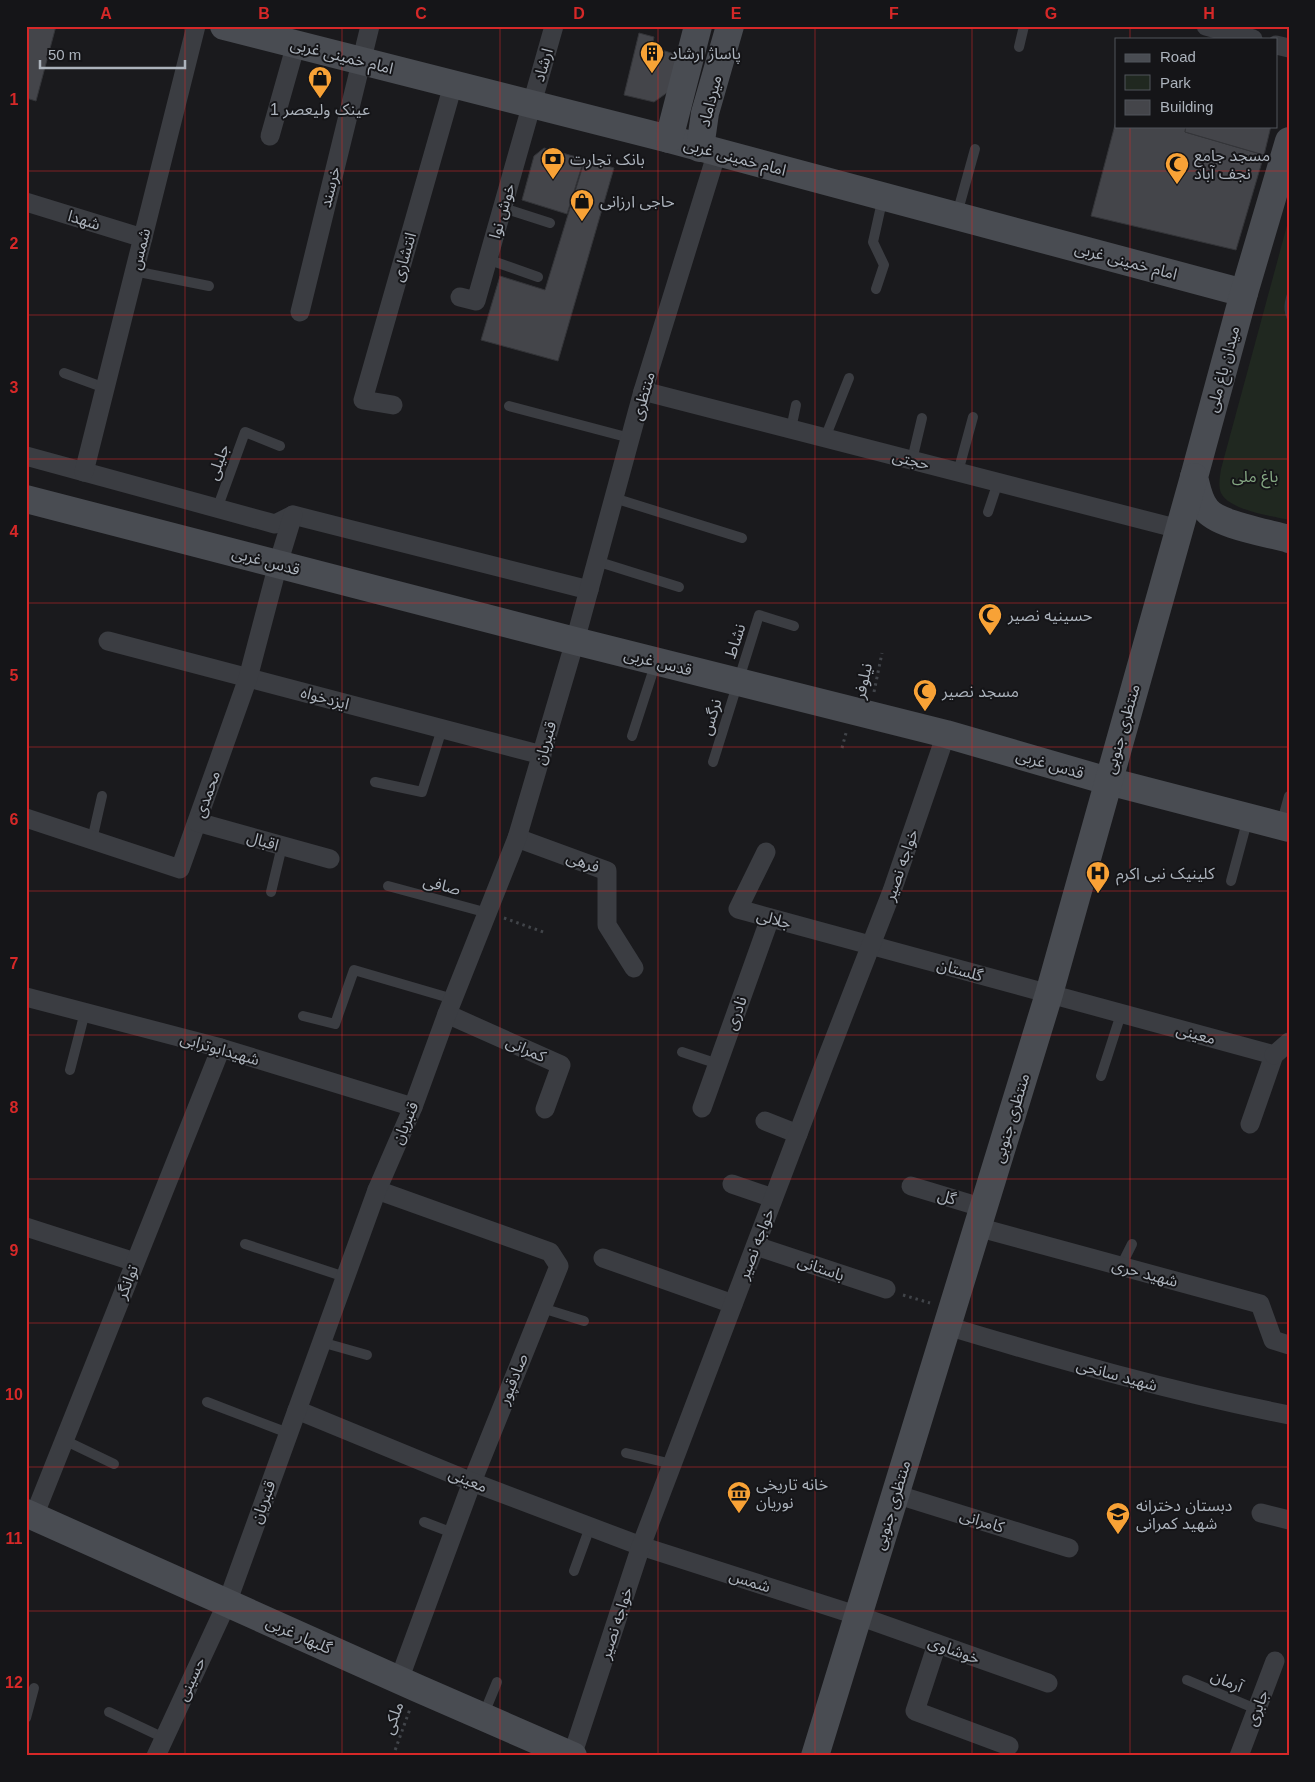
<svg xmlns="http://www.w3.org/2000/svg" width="1315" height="1782" viewBox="0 0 1315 1782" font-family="Helvetica,'Noto Sans Arabic',sans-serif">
	<rect width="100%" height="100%" fill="#1a1a1d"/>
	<path fill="#202820" d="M1289,218V520C1271,516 1229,510 1221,493C1218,486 1220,476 1221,469Z"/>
	<path fill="#2f3b42" d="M1289,289V323C1282,312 1284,300 1289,289Z"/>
	<g fill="#44454a" stroke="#343539">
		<polygon points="26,26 56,26 36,101 26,98"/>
		<polygon points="639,33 654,37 652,47 681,56 668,92 654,102 624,95"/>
		<polygon points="1116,121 1116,126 1186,126 1185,132 1264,155 1236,250 1091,216"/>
		<polygon points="1186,126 1271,126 1264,155 1185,132"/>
		<polygon points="544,148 584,159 567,214 522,200 534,156"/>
		<polygon points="585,159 614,168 558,361 481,340 500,276 545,290"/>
	</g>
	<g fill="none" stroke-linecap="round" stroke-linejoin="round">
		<g stroke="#414449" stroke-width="3" stroke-dasharray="2.5 4" stroke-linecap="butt">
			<polyline points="874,692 882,653"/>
			<polyline points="842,748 846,733"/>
			<polyline points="504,918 546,933"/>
			<polyline points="903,1295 930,1303"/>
			<polyline points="393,1756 410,1709"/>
		</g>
		<g stroke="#3b3d42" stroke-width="10">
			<polyline points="1019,47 1024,26"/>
			<polyline points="503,208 550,223"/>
			<polyline points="957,214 975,149"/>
			<polyline points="487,259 538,277"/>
			<polyline points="134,271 209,286"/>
			<polyline points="876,289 884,265 873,242 883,197"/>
			<polyline points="64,373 105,388"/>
			<polyline points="509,406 630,438"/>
			<polyline points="791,429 796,405"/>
			<polyline points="825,438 849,378"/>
			<polyline points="912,460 922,418"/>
			<polyline points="958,472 973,417"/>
			<polyline points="614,498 742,538"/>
			<polyline points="217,509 245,432 280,446"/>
			<polyline points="988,512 998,482"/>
			<polyline points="596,561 679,587"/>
			<polyline points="632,736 656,662"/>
			<polyline points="713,762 759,615 794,626"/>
			<polyline points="375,782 422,792 442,729"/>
			<polyline points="1281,825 1289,796"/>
			<polyline points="92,840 102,796"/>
			<polyline points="1231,881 1248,818"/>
			<polyline points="388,886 488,913"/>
			<polyline points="271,892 282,846"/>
			<polyline points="303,1016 335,1024 354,970 453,999"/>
			<polyline points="682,1052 718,1064"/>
			<polyline points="70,1070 85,1012"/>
			<polyline points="1101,1076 1121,1014"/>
			<polyline points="245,1244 345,1277"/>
			<polyline points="1121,1266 1132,1244"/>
			<polyline points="542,1308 584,1321"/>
			<polyline points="321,1342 367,1355"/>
			<polyline points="207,1402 288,1433"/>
			<polyline points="64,1440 114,1464"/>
			<polyline points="626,1453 672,1464"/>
			<polyline points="424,1522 453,1533"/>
			<polyline points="574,1571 590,1527"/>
			<polyline points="1187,1680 1256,1709"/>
			<polyline points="109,1712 164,1738"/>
			<polyline points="483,1716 497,1682"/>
			<polyline points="26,1718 34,1688"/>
		</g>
		<g stroke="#3b3d42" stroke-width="19">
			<polyline points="1206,26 1253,39"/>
			<polyline points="1276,45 1289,48"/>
			<polyline points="270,136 296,44"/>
			<polyline points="26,202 143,238"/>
			<polyline points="460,297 476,301 554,26"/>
			<polyline points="300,312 370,26"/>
			<polyline points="643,391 1179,529"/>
			<polyline points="393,405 363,400 453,85"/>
			<polyline points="26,456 275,524 293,515 589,590"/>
			<polyline points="84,472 196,26"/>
			<polyline points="108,641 542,755"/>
			<polyline points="26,818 180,869 248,678 278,564 293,515"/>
			<polyline points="197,822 330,859"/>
			<polyline points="517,838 607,871 607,925 634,968"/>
			<polyline points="766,852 738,909 1274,1055 1250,1124"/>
			<polyline points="26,997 221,1048 413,1107"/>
			<polyline points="447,1014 561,1065 545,1109"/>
			<polyline points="1274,1055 1289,1042"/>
			<polyline points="702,1108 770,918"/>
			<polyline points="765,1121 798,1134"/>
			<polyline points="732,1184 773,1198"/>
			<polyline points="911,1186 984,1208"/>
			<polyline points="377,1190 550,1252 559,1266 472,1482 399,1680"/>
			<polyline points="26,1227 135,1262"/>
			<polyline points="977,1227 1260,1304 1273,1340 1289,1345"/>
			<polyline points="756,1246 886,1289"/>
			<polyline points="603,1258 733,1304"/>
			<path d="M947,1326C1060,1360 1173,1392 1289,1415"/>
			<polyline points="297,1410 472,1482 641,1546 859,1616 1048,1683"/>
			<polyline points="895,1494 1069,1548"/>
			<polyline points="1261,1513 1289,1520"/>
			<polyline points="34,1516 221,1048"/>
			<polyline points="937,1644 915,1711 1009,1746"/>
			<polyline points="156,1756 227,1603 377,1190 413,1107 447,1014 517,838 575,641 643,391 717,152"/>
			<polyline points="572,1756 641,1546 823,1068 892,891 946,734"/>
			<polyline points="1239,1756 1275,1661"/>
		</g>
		<g stroke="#494c52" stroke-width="28">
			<polyline points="224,26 669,139 1244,293"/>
			<polyline points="669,139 698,26"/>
			<path d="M1289,141L1244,293L1194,477C1197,488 1198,499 1206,509C1217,525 1269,533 1289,539"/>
			<polyline points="700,148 705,113 730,26"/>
			<polyline points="26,499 575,641 946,734 1108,781 1289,828"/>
			<polyline points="26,1513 417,1688 573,1756"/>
			<polyline points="815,1756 1049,994 1194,477"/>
		</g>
	</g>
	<path fill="none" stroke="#d62828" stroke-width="1" stroke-opacity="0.55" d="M185,26V1756M342,26V1756M500,26V1756M658,26V1756M815,26V1756M972,26V1756M1130,26V39M1130,126V1756M26,171H1289M26,315H1289M26,459H1289M26,603H1289M26,747H1289M26,891H1289M26,1035H1289M26,1179H1289M26,1323H1289M26,1467H1289M26,1611H1289"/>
	<defs>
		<g id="building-pin" transform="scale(1.25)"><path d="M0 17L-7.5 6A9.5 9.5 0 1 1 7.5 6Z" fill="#f8a236" stroke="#151518"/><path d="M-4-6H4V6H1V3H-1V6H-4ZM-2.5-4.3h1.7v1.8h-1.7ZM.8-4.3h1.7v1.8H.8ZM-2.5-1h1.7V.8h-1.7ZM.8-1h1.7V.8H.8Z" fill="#111"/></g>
		<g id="shop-pin" transform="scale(1.25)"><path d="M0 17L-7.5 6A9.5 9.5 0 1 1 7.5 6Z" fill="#f8a236" stroke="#151518"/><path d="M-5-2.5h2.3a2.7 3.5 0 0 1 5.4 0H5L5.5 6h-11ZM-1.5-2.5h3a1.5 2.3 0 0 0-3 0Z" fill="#111"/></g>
		<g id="bank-pin" transform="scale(1.25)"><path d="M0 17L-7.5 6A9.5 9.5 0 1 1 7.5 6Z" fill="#f8a236" stroke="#151518"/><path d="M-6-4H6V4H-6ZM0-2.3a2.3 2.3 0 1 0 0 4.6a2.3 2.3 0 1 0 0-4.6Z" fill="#111"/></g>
		<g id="mosque-pin" transform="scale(1.25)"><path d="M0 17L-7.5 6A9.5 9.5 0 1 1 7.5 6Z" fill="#f8a236" stroke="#151518"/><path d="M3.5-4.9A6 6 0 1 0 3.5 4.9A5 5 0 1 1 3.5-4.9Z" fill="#111"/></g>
		<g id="hospital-pin" transform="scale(1.25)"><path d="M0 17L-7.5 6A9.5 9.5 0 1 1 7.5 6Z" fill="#f8a236" stroke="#151518"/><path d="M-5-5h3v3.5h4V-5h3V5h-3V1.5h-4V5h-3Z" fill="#111"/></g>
		<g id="museum-pin" transform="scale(1.25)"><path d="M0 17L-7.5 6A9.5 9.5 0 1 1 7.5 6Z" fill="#f8a236" stroke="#151518"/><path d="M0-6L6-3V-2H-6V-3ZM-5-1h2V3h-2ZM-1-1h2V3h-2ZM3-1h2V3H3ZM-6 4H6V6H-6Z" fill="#111"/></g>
		<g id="school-pin" transform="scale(1.25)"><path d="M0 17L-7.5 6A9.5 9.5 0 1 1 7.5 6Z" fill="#f8a236" stroke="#151518"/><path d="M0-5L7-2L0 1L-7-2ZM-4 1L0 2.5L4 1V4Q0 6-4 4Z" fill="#111"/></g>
	</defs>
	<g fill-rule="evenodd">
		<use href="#building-pin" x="652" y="53"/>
		<use href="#shop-pin" x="320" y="78"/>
		<use href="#bank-pin" x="553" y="159"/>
		<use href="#mosque-pin" x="1177" y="164"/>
		<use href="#shop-pin" x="582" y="201"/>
		<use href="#mosque-pin" x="990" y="615"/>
		<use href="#mosque-pin" x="925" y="691"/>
		<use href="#hospital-pin" x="1098" y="873"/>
		<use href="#museum-pin" x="739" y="1493"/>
		<use href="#school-pin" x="1118" y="1514"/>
	</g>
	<g text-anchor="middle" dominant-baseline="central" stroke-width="4" stroke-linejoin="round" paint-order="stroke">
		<g font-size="16" fill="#acb3bc" stroke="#151518" text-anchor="start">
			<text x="670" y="53">پاساژ ارشاد</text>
			<text x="320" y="109" text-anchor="middle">عینک ولیعصر 1</text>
			<text x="1194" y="155">مسجد جامع<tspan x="1194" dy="18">نجف آباد</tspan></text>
			<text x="570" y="159">بانک تجارت</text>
			<text x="600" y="201">حاجی ارزانی</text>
			<text x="1008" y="615">حسینیه نصیر</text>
			<text x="942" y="691">مسجد نصیر</text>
			<text x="1116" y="873">کلینیک نبی اکرم</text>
			<text x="756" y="1484">خانه تاریخی<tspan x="756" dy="18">نوریان</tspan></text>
			<text x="1136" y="1505">دبستان دخترانه<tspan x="1136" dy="18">شهید کمرانی</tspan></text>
		</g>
		<g font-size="16" fill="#acb3bc" stroke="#151518">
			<text transform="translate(342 56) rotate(14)">امام خمینی غربی</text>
			<text transform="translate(543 65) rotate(-74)">ارشاد</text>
			<text transform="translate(710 101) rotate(-76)">میرداماد</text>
			<text transform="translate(735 157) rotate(15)">امام خمینی غربی</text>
			<text transform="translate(330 187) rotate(-76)">خرسند</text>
			<text transform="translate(502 211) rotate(-74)">خوش نوا</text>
			<text transform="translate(84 220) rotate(17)">شهدا</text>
			<text transform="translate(140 249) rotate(-76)">شمس</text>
			<text transform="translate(404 257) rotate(-74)">انتشاری</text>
			<text transform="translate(1126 261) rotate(15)">امام خمینی غربی</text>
			<text transform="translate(1223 369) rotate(-75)">میدان باغ ملی</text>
			<text transform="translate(643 396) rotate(-74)">منتظری</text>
			<text transform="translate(911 460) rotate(14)">حجتی</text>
			<text transform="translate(218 462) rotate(-70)">جلیلی</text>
			<text transform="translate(266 561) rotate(15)">قدس غربی</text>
			<text transform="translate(735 641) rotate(-72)">نشاط</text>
			<text transform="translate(658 662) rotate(14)">قدس غربی</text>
			<text transform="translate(863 681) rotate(-78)">نیلوفر</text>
			<text transform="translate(325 698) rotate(15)">ایزدخواه</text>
			<text transform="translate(711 717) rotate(-73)">نرگس</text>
			<text transform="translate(1122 729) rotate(-74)">منتظری جنوبی</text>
			<text transform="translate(545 743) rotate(-74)">قنبریان</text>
			<text transform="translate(1050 764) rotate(16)">قدس غربی</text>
			<text transform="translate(207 794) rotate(-70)">محمدی</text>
			<text transform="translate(263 841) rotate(16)">اقبال</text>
			<text transform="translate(583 862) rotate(20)">فرهی</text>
			<text transform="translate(901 865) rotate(-71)">خواجه نصیر</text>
			<text transform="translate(442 885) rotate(15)">صافی</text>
			<text transform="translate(774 919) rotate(15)">جلالی</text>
			<text transform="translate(960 970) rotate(15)">گلستان</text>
			<text transform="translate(736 1013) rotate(-70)">نادری</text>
			<text transform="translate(1196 1034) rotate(15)">معینی</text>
			<text transform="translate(220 1049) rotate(16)">شهیدابوترابی</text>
			<text transform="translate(526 1049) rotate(24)">کمرانی</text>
			<text transform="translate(1011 1118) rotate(-73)">منتظری جنوبی</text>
			<text transform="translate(405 1123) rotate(-67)">قنبریان</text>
			<text transform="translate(947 1197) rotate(17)">گل</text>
			<text transform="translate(756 1244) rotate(-69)">خواجه نصیر</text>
			<text transform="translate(821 1268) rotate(19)">باستانی</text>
			<text transform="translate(1145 1273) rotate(15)">شهید حری</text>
			<text transform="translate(127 1282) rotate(-68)">توانگر</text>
			<text transform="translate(1117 1375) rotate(15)">شهید سانحی</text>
			<text transform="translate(513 1379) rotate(-68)">صادقپور</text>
			<text transform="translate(468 1480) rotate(22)">معینی</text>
			<text transform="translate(263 1502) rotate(-70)">قنبریان</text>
			<text transform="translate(892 1505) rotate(-73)">منتظری جنوبی</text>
			<text transform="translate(982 1521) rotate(17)">کامرانی</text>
			<text transform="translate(750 1581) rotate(18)">شمس</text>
			<text transform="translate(616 1623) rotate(-72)">خواجه نصیر</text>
			<text transform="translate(299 1635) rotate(24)">گلبهار غربی</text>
			<text transform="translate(954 1650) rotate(20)">خوشاوی</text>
			<text transform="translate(191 1679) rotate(-65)">حسینی</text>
			<text transform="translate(1227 1681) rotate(23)">آرمان</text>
			<text transform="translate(1257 1708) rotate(-69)">جابری</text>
			<text transform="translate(393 1718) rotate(-70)">ملکی</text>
		</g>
		<g font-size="16" fill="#85a883" stroke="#151518">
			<text x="1255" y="476">باغ ملی</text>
		</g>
	</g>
	<rect width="1315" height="1782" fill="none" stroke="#151518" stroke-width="55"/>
	<rect x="1115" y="38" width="162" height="90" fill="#151518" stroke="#51545a"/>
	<rect x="1125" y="54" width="25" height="8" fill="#494c52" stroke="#51545a"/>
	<text x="1160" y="62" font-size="15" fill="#acb3bc">Road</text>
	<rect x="1125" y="75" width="25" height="15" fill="#202820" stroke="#51545a"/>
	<text x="1160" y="88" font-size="15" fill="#acb3bc">Park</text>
	<rect x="1125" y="100" width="25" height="15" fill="#44454a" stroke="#51545a"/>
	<text x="1160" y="112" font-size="15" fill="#acb3bc">Building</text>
	<path d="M40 60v8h145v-8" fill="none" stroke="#acb3bc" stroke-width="2.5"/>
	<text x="48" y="60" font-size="15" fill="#acb3bc" stroke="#151518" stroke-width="4" paint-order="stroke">50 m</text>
	<rect x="28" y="28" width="1260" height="1726" fill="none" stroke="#d62828" stroke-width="2"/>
	<g font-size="16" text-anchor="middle" font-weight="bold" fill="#d62828">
		<text x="106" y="19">A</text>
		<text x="264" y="19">B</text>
		<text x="421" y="19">C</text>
		<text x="579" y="19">D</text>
		<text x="736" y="19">E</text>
		<text x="894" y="19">F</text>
		<text x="1051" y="19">G</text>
		<text x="1209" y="19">H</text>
		<text x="14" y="105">1</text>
		<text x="14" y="249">2</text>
		<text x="14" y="393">3</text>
		<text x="14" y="537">4</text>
		<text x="14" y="681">5</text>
		<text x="14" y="825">6</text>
		<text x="14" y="969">7</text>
		<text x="14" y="1113">8</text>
		<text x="14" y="1256">9</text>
		<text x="14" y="1400">10</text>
		<text x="14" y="1544">11</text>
		<text x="14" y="1688">12</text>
	</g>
</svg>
